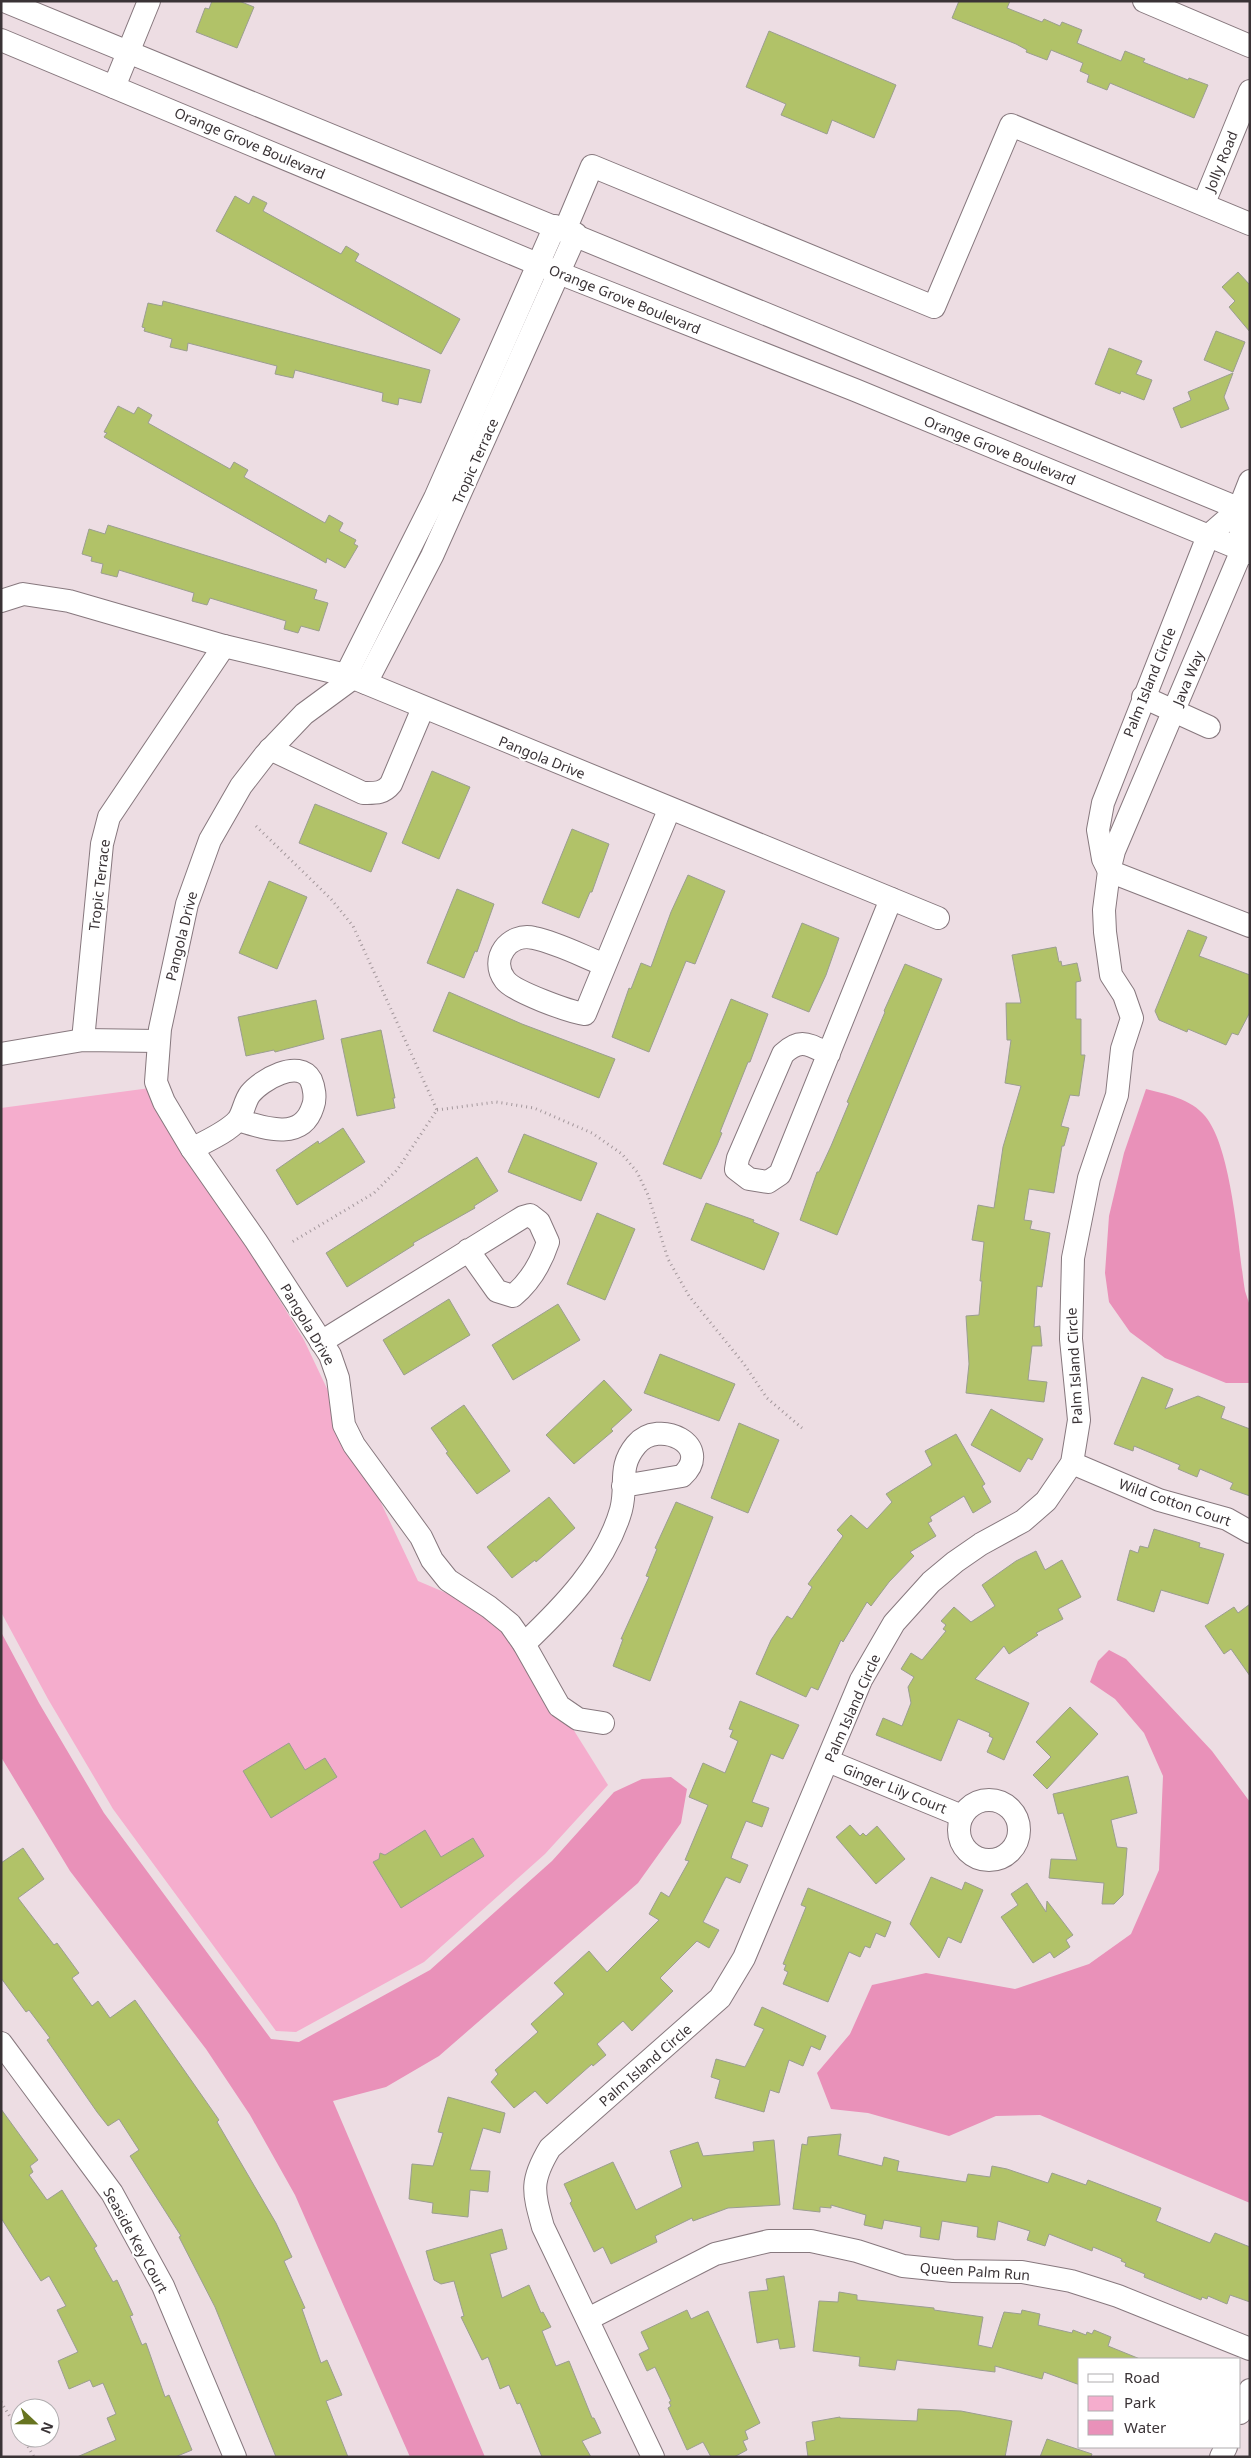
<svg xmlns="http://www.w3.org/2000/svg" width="1251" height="2458" viewBox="0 0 1251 2458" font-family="'Noto Sans',sans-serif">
	<rect width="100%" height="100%" fill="#eddde3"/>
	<polygon fill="#f5adcd" points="150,1088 304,1340 418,1581 503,1617 608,1785 545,1854 424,1962 296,2032 276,2031 113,1809 48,1699 1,1612 1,1108"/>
	<g fill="#e991b9">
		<path d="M1146,1089C1166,1094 1191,1099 1205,1116C1232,1148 1238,1247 1245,1291L1250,1306V1383H1226L1165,1358L1130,1332L1109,1302L1105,1273L1109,1216L1124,1153Z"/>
		<polygon points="1,1632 39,1703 104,1813 271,2039 299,2042 430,1970 552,1861 614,1792 642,1779 671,1777 687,1789 681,1823 638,1883 439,2056 386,2087 333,2101 485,2457 410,2457 295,2195 250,2115 206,2049 70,1871 1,1757"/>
		<polygon points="1109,1650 1126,1659 1212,1751 1250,1802 1250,2203 1040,2115 996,2116 949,2136 868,2113 831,2109 817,2073 850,2034 872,1985 926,1973 1015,1989 1089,1964 1131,1934 1159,1870 1163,1776 1144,1733 1115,1699 1090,1682 1098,1661"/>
	</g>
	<g fill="#b1c268" stroke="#9b9e90">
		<polygon points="212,1 239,1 254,7 237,48 196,32 205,8 209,9"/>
		<polygon points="959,1 1010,1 1007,8 1042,22 1044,19 1060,26 1062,22 1082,30 1077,43 1121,61 1125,51 1145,59 1143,62 1188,80 1189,78 1208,85 1194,118 1110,83 1107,90 1087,82 1089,75 1080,71 1083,63 1051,50 1047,60 1026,52 1027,50 1016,44 952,18"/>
		<polygon points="769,31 896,85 874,138 832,120 827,134 798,122 781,115 786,104 746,87"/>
		<polygon points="235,196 249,204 253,196 267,203 263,211 341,254 346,246 359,254 355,261 460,319 441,354 216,231"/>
		<polygon points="1238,272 1250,285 1250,332 1229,307 1235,301 1222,287"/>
		<polygon points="163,301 430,370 421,403 399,398 398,405 382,401 383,393 295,370 293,378 275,374 277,366 188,343 187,351 170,347 172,339 144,331 145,328 142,327 148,303 162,306"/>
		<polygon points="1216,331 1245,342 1233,372 1204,360"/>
		<polygon points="1109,348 1142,361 1136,374 1152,380 1144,400 1121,391 1120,394 1095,384"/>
		<polygon points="1233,373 1224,397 1229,409 1181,428 1173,408 1191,400 1188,392"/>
		<polygon points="118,406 134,414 138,407 152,415 148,423 230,469 234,462 248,470 244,477 325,523 329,515 343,523 339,531 356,540 354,544 358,546 345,568 327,558 326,563 104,437 107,433 104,432"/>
		<polygon points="108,525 317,590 314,599 328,603 319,631 301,626 298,633 284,629 286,621 210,598 207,605 192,601 194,593 119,570 117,577 101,573 103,564 91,561 92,557 82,554 89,529 105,534"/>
		<polygon points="432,771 470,787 439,859 402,843"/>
		<polygon points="315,804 387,833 371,872 299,843"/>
		<polygon points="572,829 609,844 592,892 590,892 579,918 542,903"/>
		<polygon points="688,875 725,891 695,964 686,961 649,1052 612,1037 629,988 631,989 641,963 651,967 671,912"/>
		<polygon points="269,881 307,897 277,969 239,953"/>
		<polygon points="457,889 494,904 477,952 475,951 464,978 427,963"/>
		<polygon points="802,923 839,938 826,975 809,1012 772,997"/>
		<polygon points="1188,930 1207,937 1199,956 1250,975 1250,1012 1238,1035 1232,1033 1226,1045 1188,1029 1187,1032 1159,1020 1155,1011"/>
		<polygon points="1056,947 1059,962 1061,961 1062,966 1077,963 1081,981 1076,982 1076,1019 1081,1019 1081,1055 1085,1055 1079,1096 1070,1095 1061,1126 1069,1128 1064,1146 1062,1146 1054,1193 1029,1189 1024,1220 1032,1221 1030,1229 1050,1233 1042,1287 1037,1286 1034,1327 1040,1326 1042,1346 1032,1346 1028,1380 1047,1382 1044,1402 966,1393 969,1364 966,1316 979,1315 982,1281 980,1281 984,1242 972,1240 978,1205 994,1208 1003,1147 1021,1086 1005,1083 1011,1040 1007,1040 1006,1003 1021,1003 1012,955"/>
		<polygon points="905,964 942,979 837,1235 800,1220 817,1172 819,1172 831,1146 849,1103 847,1102 885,1012 884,1011"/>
		<polygon points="449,992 522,1024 615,1059 599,1098 433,1031"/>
		<polygon points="731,999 768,1014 750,1062 748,1062 720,1132 722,1133 717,1145 701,1179 663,1164"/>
		<polygon points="316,1000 324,1039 275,1052 274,1050 246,1056 238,1017"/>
		<polygon points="381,1030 395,1098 393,1098 395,1108 357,1116 341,1039"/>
		<polygon points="343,1128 365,1162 297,1205 276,1170 318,1141 319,1144"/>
		<polygon points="524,1134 597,1163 581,1201 508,1172"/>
		<polygon points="477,1157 498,1191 474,1206 475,1208 413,1243 414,1245 347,1287 326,1253"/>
		<polygon points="706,1203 754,1220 753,1222 779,1233 764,1270 691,1240"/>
		<polygon points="597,1213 635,1229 605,1300 567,1284"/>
		<polygon points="449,1299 470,1335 404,1375 383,1340"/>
		<polygon points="558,1304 580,1340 513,1380 492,1345"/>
		<polygon points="660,1354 735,1384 719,1421 644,1393"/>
		<polygon points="1142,1377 1173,1389 1165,1409 1198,1396 1225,1407 1221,1418 1250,1429 1250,1496 1230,1489 1233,1483 1200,1469 1197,1477 1178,1469 1180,1465 1134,1446 1133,1451 1114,1444"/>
		<polygon points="604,1380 632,1410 611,1429 613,1431 574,1464 546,1435"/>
		<polygon points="464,1405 510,1471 477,1494 446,1453 448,1452 431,1428"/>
		<polygon points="991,1409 1043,1439 1032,1460 1028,1458 1020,1472 971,1445"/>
		<polygon points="739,1423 779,1440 748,1513 711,1498"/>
		<polygon points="956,1434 985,1484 982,1486 991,1502 973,1513 964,1496 930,1517 932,1521 928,1523 936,1536 910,1552 914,1556 889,1582 871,1606 867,1602 843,1642 841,1640 818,1690 811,1687 806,1697 756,1674 771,1640 787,1616 792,1619 812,1587 808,1584 843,1536 837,1530 851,1515 867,1529 892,1502 886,1494 932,1465 925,1451"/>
		<polygon points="549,1497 575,1528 536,1562 535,1560 512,1578 487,1547"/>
		<polygon points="676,1502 713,1517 650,1681 613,1666 623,1639 621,1639 649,1577 646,1576 657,1549 655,1548"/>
		<polygon points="1154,1529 1200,1543 1199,1547 1224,1554 1208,1604 1161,1590 1154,1612 1117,1600 1130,1550 1138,1553 1140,1546 1148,1548"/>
		<polygon points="1036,1551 1045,1570 1062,1560 1081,1597 1058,1609 1063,1619 1036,1633 1038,1635 1009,1654 1004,1646 975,1679 1029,1703 1004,1760 987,1752 993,1738 989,1736 990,1733 958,1719 941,1761 876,1735 883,1718 902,1726 911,1703 908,1687 914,1677 901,1669 911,1653 922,1660 946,1631 943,1629 946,1625 941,1621 954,1607 971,1622 995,1606 982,1585 1016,1561"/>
		<polygon points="1250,1604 1250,1676 1231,1649 1224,1654 1205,1626 1234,1607 1238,1613"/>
		<polygon points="740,1701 799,1725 783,1759 771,1754 752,1802 769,1808 762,1827 746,1821 733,1852 731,1858 748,1865 740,1883 726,1877 703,1922 719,1930 709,1948 697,1941 660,1978 673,1991 632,2031 623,2021 597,2044 606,2055 593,2066 592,2064 547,2104 535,2091 514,2108 491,2082 498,2074 495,2070 538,2032 531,2024 564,1994 554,1983 589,1951 607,1972 659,1920 649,1914 661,1892 669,1897 689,1861 685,1860 708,1805 689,1797 703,1763 725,1773 738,1741 730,1737 733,1730 729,1729"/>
		<polygon points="1070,1707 1098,1734 1047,1789 1033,1775 1051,1757 1036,1742"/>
		<polygon points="289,1743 305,1770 325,1758 337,1777 271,1818 243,1771"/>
		<polygon points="1128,1776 1137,1813 1111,1820 1117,1847 1127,1848 1123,1895 1114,1904 1102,1904 1104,1883 1049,1878 1051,1859 1077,1860 1063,1813 1058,1814 1053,1794"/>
		<polygon points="850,1825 860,1836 863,1833 866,1836 877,1826 905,1859 876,1884 836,1837"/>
		<polygon points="425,1830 441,1857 473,1838 484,1856 401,1908 373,1862 379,1859 380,1853 385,1855"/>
		<polygon points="23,1848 44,1879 18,1898 54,1945 57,1943 79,1973 72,1978 92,2006 98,2001 110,2018 135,2000 219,2120 217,2122 276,2223 292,2257 284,2261 305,2308 302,2309 321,2363 327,2360 342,2395 326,2401 348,2457 276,2457 215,2307 179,2237 181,2236 130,2156 139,2150 119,2119 108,2126 97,2112 47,2040 50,2038 29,2010 26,2012 1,1978 1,1863"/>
		<polygon points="931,1877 962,1890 965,1882 983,1890 961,1943 948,1937 939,1958 910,1924"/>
		<polygon points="1027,1883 1046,1912 1047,1901 1073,1935 1066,1940 1070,1947 1054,1958 1050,1952 1033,1963 1001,1917 1018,1905 1011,1894"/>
		<polygon points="808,1888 891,1922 885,1937 876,1933 870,1948 865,1946 860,1957 849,1952 828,2002 783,1984 788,1972 784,1970 786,1965 783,1964 806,1907 801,1905"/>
		<polygon points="762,2007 826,2036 820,2050 811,2046 803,2066 789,2060 779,2093 770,2090 764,2112 715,2098 720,2080 711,2077 716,2059 745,2067 764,2029 754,2025"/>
		<polygon points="448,2097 505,2113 500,2133 483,2128 470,2170 490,2171 488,2192 470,2190 468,2217 432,2213 433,2203 409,2199 412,2164 433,2166 443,2133 438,2132"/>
		<polygon points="1,2109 38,2160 30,2166 33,2172 29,2175 47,2200 62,2190 97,2246 94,2248 113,2282 117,2280 133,2315 130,2316 142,2345 146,2343 165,2397 169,2395 192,2450 175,2457 77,2457 116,2440 107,2418 116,2414 103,2383 93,2387 90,2380 69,2389 58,2361 78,2352 57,2310 66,2306 49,2276 41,2281 1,2218"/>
		<polygon points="841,2134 838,2155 882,2166 884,2157 899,2161 897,2171 966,2182 968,2174 990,2177 992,2166 1007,2169 1048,2183 1052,2173 1086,2185 1088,2180 1161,2208 1156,2221 1210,2243 1215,2233 1250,2247 1250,2302 1230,2295 1227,2304 1208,2296 1207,2299 1202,2297 1201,2300 1144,2277 1145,2274 1125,2266 1126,2263 1121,2261 1122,2259 1093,2247 1092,2251 1049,2234 1045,2246 1027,2240 1030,2231 998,2221 995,2240 977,2237 978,2227 942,2221 939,2240 920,2237 921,2227 884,2220 882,2229 864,2225 866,2215 831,2205 831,2208 820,2207 820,2212 793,2209 802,2144 807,2145 808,2137"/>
		<polygon points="774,2140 780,2205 728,2208 693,2221 692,2218 655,2236 657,2242 611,2264 603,2247 594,2252 570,2203 572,2201 564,2184 613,2162 636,2210 682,2187 670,2151 698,2142 703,2156 754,2151 753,2142"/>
		<polygon points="502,2229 507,2249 490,2254 502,2298 529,2285 541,2313 543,2312 551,2327 542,2331 556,2366 569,2361 592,2418 594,2418 601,2433 582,2441 591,2457 542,2457 520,2403 517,2404 509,2385 500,2389 488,2357 482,2360 461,2317 464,2316 454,2281 441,2284 434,2280 426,2251"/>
		<polygon points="784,2276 795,2347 780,2349 778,2339 757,2343 749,2292 768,2290 766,2279"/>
		<polygon points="839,2292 857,2295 857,2300 934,2308 934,2310 983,2317 978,2345 992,2348 1004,2312 1021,2314 1022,2310 1040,2314 1038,2325 1072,2333 1073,2330 1086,2335 1087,2332 1092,2334 1094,2330 1111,2337 1108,2346 1140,2359 1080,2359 1080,2385 1044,2372 1042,2379 995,2366 995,2372 897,2360 895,2370 859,2366 860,2357 813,2351 819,2301 838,2302"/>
		<polygon points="687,2310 691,2319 708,2311 760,2423 745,2431 748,2439 743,2441 747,2450 734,2457 711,2457 703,2442 687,2450 668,2408 671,2406 669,2402 671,2401 655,2367 647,2371 639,2354 649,2349 641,2332"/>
		<polygon points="918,2409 961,2411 1012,2421 1005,2457 808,2457 806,2442 815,2440 812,2422 840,2417 840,2418 917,2421"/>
		<polygon points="1047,2439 1092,2454 1091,2457 1040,2457"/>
	</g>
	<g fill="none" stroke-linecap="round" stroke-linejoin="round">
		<g stroke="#87787e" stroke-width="24">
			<g id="minor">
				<polyline points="4,1 1250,513"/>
				<polyline points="1144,1 1250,46"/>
				<polyline points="1,40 559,273 855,390 1250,553"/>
				<polyline points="114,87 149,1"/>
				<polyline points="1204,203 1250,91"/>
				<polyline points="565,230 592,166 934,307 1011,125 1250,224"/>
				<polyline points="1239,509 1208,536 1103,803 1098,830 1103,859 1109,871 1250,926"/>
				<polyline points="1,601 23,594 69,601 224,646 346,675 938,918"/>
				<polyline points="346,675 435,498 555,226"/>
				<polyline points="353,678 304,714 265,755 241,786 210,840 187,904 160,1029 156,1082 164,1102 192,1149 256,1241 330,1355 338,1378 344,1425 354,1445 421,1537 432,1560 448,1580 489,1607 510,1624 524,1644 559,1706 578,1719 603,1723"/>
				<polyline points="366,683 432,556 576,234"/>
				<polyline points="1143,697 1209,727"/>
				<path d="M270,749L363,793C375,793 383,794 391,784L423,708"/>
				<path d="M605,965C582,956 558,943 534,938C509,932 489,959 505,980C514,992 570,1012 585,1014C613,946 641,877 669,810"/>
				<polyline points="83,1040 102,844 109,817 224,646"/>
				<polyline points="1,1054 83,1040 158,1041"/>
				<path d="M829,1054C809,1045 801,1037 783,1054L738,1158L736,1169L749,1179L768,1182L780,1174L891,899"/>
				<path d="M192,1149C206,1141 226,1133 237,1121C243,1115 244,1102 250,1094C261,1080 299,1058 311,1080C314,1087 316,1098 313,1106C302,1142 264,1128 238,1120"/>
				<path d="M321,1342L523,1217L530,1215L539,1222L548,1242C541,1263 530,1282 513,1296L497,1291L468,1250"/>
				<polyline points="1072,1463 1159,1500 1227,1519 1250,1532"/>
				<path d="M524,1644C563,1607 606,1563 621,1510C628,1484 617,1468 636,1445C659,1417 715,1446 682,1476L623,1486"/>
				<polyline points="828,1761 962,1816"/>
				<circle cx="989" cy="1830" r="30"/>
				<polyline points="1,2043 112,2193 163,2286 235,2457"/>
				<polyline points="588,2319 715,2254 769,2241 811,2241 857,2251 903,2266 953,2271 1022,2272 1071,2281 1118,2296 1250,2349"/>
				<polyline points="1240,2413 1250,2390"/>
				<path d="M653,2457L543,2227C533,2191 530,2181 550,2148L720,1998L744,1958L861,1680L894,1623L931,1582L955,1562L981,1544L1023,1521L1046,1501L1072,1463L1079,1420L1071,1339L1073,1258L1089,1178L1117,1095L1122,1049L1132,1018L1124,995L1111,975L1105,932L1104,910L1109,871L1114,851L1242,550L1239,509L1250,481"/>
				<polyline points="1221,2457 1226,2447"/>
			</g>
		</g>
		<g stroke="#a4989c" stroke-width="3" stroke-dasharray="1 4" stroke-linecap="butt">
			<polyline points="256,826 331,899 353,926 437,1110 397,1170 374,1193 292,1242"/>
			<polyline points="437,1110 496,1102 534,1108 592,1133 622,1154 637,1172 648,1195 668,1259 689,1296 744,1364 767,1398 802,1428"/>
			<polyline points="1,2402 20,2433"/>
			<polyline points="23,2438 34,2457"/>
		</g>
		<use href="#minor" stroke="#fff" stroke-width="22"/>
	</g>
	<g text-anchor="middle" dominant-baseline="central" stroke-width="4" stroke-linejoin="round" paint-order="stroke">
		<g font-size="14" fill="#3a3336" stroke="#fff">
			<text transform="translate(250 143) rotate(23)">Orange Grove Boulevard</text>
			<text transform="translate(1221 161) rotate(-68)">Jolly Road</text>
			<text transform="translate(625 299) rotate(22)">Orange Grove Boulevard</text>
			<text transform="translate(1000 450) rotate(22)">Orange Grove Boulevard</text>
			<text transform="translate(475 461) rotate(-66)">Tropic Terrace</text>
			<text transform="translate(1188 678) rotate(-67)">Java Way</text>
			<text transform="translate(1149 682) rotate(-68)">Palm Island Circle</text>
			<text transform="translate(542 757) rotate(22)">Pangola Drive</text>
			<text transform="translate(99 885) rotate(-83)">Tropic Terrace</text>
			<text transform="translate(181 936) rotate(-76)">Pangola Drive</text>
			<text transform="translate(308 1324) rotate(59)">Pangola Drive</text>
			<text transform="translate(1074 1366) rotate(-93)">Palm Island Circle</text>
			<text transform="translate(1175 1502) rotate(19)">Wild Cotton Court</text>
			<text transform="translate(852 1708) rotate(-66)">Palm Island Circle</text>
			<text transform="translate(895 1788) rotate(22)">Ginger Lily Court</text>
			<text transform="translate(645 2065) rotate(-41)">Palm Island Circle</text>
			<text transform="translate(136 2240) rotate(61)">Seaside Key Court</text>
			<text transform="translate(975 2271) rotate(4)">Queen Palm Run</text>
		</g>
	</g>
	<rect width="1251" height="2458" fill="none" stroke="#3a3336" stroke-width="5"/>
	<rect x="1078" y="2358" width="162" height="90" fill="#ffffff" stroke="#b0adaf"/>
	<rect x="1088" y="2374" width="25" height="8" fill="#ffffff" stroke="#b0adaf"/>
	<text x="1124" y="2383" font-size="15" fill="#3a3336">Road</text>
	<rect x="1088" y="2396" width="25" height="15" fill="#f5adcd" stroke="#b0adaf"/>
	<text x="1124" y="2408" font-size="15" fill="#3a3336">Park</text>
	<rect x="1088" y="2420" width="25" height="15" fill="#e991b9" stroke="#b0adaf"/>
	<text x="1124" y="2433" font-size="15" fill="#3a3336">Water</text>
	<g transform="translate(35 2423) rotate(112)"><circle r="24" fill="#ffffff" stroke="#b0adaf"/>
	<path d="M0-4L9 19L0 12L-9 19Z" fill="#677420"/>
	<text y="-8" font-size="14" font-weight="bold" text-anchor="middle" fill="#3a3336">N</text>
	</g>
</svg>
